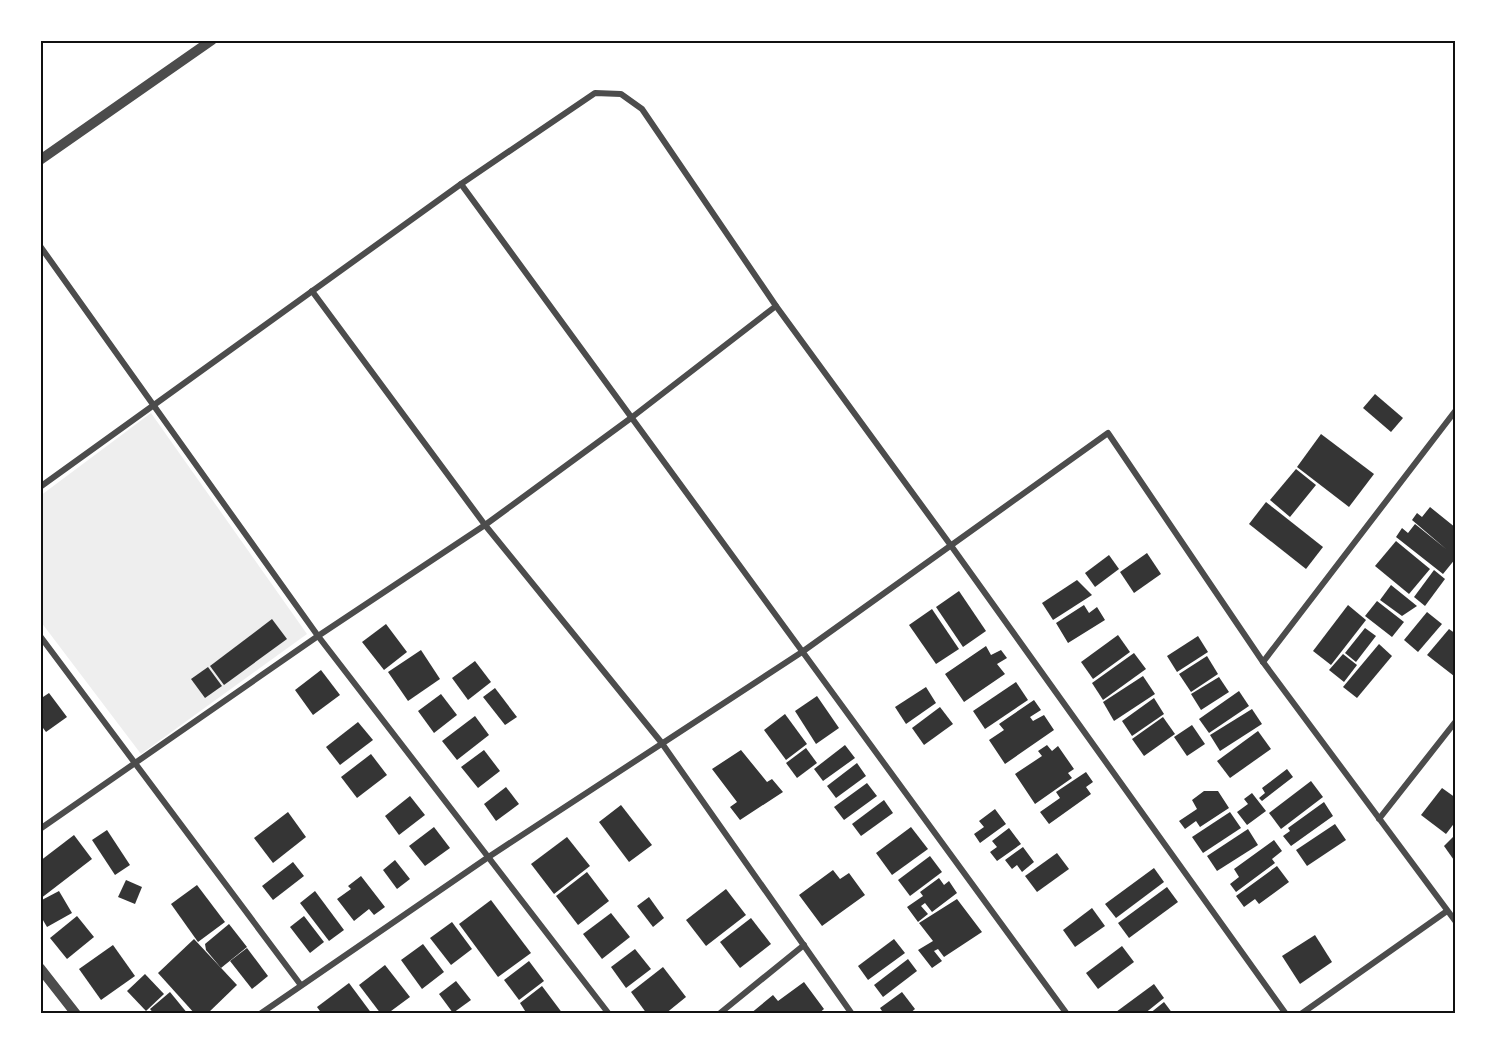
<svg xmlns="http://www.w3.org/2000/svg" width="1496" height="1054" viewBox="0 0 1496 1054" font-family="Spectral,serif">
	<rect width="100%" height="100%" fill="#fff"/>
	<polygon fill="#eee" points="151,413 307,634 141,754 41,622 40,496"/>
	<g fill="#353535">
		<polygon points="1375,394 1403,418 1391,432 1363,408"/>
		<polygon points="1321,434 1374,474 1349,507 1297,467"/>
		<polygon points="1296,469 1316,485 1290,517 1270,500"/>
		<polygon points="1266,502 1323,547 1306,569 1249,524"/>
		<polygon points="1430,507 1456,528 1456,558 1443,574 1396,537 1402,528 1408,533 1415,524 1446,549 1412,520 1417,513 1422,517"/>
		<polygon points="1396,541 1430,569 1409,594 1375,566"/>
		<polygon points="1147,553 1161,574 1134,593 1120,572"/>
		<polygon points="1109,555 1119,569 1095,587 1085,573"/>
		<polygon points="1434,570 1445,579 1425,606 1414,597"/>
		<polygon points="1077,580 1092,595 1053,620 1042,603"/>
		<polygon points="1391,585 1417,606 1402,616 1380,600"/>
		<polygon points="959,591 986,631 963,647 936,607"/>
		<polygon points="1377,601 1404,622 1392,637 1365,616"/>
		<polygon points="1084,605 1089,613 1097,607 1105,620 1068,643 1056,623"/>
		<polygon points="1348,605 1366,620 1331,665 1313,651"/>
		<polygon points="932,609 959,649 936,664 909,625"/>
		<polygon points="1427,612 1442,624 1418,652 1404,640"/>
		<polygon points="272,619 287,639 224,685 210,666"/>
		<polygon points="386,624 407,652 384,670 362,642"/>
		<polygon points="1365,628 1376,636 1356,662 1345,653"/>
		<polygon points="1449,629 1456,634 1454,676 1427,655"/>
		<polygon points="1118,635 1130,652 1093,679 1081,662"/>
		<polygon points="1198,636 1208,652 1177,672 1167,656"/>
		<polygon points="1379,644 1392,656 1357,698 1343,687"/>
		<polygon points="986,646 991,655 1001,650 1007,658 997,664 1005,674 964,702 945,674"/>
		<polygon points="421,650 440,679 408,701 388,672"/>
		<polygon points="1134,653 1146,669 1103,700 1092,683"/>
		<polygon points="1343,654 1357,665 1344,682 1329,670"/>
		<polygon points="1207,656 1218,674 1191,692 1179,674"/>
		<polygon points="475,661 491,682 468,700 452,678"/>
		<polygon points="208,667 222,686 205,698 191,679"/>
		<polygon points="321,670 340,695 313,715 295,690"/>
		<polygon points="1143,676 1155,694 1114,721 1103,702"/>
		<polygon points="1219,677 1229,692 1201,710 1191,694"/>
		<polygon points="1016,682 1028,700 985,729 973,711"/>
		<polygon points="926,687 936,703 906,724 895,707"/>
		<polygon points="495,688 517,717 505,725 483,697"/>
		<polygon points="1239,691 1249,706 1209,733 1199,719"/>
		<polygon points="49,693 67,717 46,732 40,724 40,699"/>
		<polygon points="441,694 457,715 434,733 418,711"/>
		<polygon points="817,696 839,728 816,744 795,711"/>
		<polygon points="1154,698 1164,714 1132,736 1122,721"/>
		<polygon points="1034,700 1041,710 1030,717 1033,721 1044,715 1054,730 1005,764 989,740 1004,730 999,724"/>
		<polygon points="940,707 953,724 924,745 912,728"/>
		<polygon points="1252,709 1262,724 1220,751 1210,735"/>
		<polygon points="785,714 807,744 786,760 764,730"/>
		<polygon points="475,716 489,735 457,760 442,741"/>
		<polygon points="1163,717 1175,734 1144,756 1132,739"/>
		<polygon points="358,722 373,740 340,765 326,747"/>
		<polygon points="1192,725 1205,744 1187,756 1174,737"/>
		<polygon points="1258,731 1271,749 1230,778 1217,761"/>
		<polygon points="845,745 855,758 823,781 814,769"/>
		<polygon points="1047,745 1052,751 1058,746 1074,769 1068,773 1072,778 1035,804 1015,774 1042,756 1038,751"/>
		<polygon points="806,748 817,763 797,778 786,763"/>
		<polygon points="484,750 500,771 478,788 461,767"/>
		<polygon points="741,750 767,782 772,779 783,792 740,820 730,807 737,802 712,769"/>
		<polygon points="371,754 387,775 357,798 341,777"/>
		<polygon points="857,763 866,776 836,798 827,786"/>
		<polygon points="1287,769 1293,777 1262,801 1259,798 1265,793 1262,788"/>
		<polygon points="1086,772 1093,782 1086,787 1091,794 1049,824 1040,812 1060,798 1056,792"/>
		<polygon points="1311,781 1323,797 1281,829 1269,813"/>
		<polygon points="867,783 877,796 844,820 834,807"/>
		<polygon points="506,787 519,804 496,821 484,804"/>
		<polygon points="1442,788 1456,798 1456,821 1446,834 1421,815"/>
		<polygon points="1204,791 1218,791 1229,808 1200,827 1196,821 1185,829 1179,821 1197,809 1192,800"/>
		<polygon points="1252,793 1266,811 1247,825 1237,812 1248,804 1244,799"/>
		<polygon points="410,796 425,815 399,835 385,816"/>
		<polygon points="884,800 893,813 861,836 852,824"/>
		<polygon points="1324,802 1333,816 1291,846 1283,836 1290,831 1288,828"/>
		<polygon points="621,805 652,845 629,862 599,822"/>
		<polygon points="995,809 1006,824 980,843 974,834 984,827 979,821"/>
		<polygon points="288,812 306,837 273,863 254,838"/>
		<polygon points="1230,812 1241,828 1203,853 1192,837"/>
		<polygon points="1335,824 1346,840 1307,866 1296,850"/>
		<polygon points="434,827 450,848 425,866 409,846"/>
		<polygon points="911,827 928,849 892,875 876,853"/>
		<polygon points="1009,828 1021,844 997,861 990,852 997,847 992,841"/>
		<polygon points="1248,829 1258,845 1217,871 1207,856"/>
		<polygon points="107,830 130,865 115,875 92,840"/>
		<polygon points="1456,834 1456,863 1444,846"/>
		<polygon points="74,835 92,859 40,899 40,861"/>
		<polygon points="567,837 590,866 554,894 531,864"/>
		<polygon points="1274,840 1282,851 1272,859 1275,863 1236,892 1230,884 1239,877 1234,869"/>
		<polygon points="1023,847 1034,862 1022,872 1017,865 1012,869 1005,860"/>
		<polygon points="1057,853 1069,869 1037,892 1025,876"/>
		<polygon points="930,856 942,872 910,896 898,880"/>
		<polygon points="395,860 410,879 397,889 383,870"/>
		<polygon points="293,862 304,876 273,900 262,886"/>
		<polygon points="1277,866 1289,882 1259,904 1255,899 1244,907 1236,896"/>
		<polygon points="1154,868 1164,882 1116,918 1105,904"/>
		<polygon points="833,870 840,879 849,873 865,895 822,926 799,895"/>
		<polygon points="587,872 609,901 578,925 556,896"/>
		<polygon points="361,876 385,907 374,915 369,909 354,921 337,899 351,889 348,886"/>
		<polygon points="939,878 944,885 949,881 957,893 932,912 925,903 921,906 928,914 918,922 907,907 923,896 920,892"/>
		<polygon points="126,880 142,887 135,904 118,897"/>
		<polygon points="197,885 225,922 198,942 171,904"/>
		<polygon points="1167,887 1178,902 1129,938 1118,923"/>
		<polygon points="726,889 746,915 706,946 686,920"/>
		<polygon points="59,891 72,913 47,927 40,915 40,901"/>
		<polygon points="315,891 344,930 329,941 300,903"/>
		<polygon points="649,897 664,918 653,927 637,906"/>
		<polygon points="957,899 982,932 944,957 938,949 934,951 942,961 932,968 918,950 933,941 919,923"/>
		<polygon points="491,900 531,953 498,977 459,924"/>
		<polygon points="1092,908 1105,926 1075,947 1063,930"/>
		<polygon points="611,913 630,937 602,959 583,934"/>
		<polygon points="77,916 94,937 67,959 50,938"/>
		<polygon points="304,916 324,942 310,953 290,927"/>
		<polygon points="751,918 771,944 740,968 720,942"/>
		<polygon points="452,922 472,949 451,965 430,938"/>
		<polygon points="229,924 247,947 221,968 206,950 205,944"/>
		<polygon points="1315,935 1332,962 1300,984 1282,956"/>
		<polygon points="194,939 237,985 207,1014 195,1014 158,973"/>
		<polygon points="894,939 905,953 868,980 858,966"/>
		<polygon points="423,944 444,972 422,989 401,960"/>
		<polygon points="113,945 135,976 101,1000 79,969"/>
		<polygon points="1122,946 1134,962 1098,989 1086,973"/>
		<polygon points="247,948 268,976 252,989 230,961"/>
		<polygon points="635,949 651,969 626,988 611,967"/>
		<polygon points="908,959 917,971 883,997 874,985"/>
		<polygon points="529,961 544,981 519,1000 504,980"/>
		<polygon points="385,965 410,997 387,1014 381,1014 359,985"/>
		<polygon points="663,967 686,997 665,1014 647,1014 631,992"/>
		<polygon points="145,974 164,994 146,1011 127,991"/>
		<polygon points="456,981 471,1000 453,1013 439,994"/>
		<polygon points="804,982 824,1009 818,1014 750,1014 773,995 778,1001"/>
		<polygon points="349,983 372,1014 322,1014 317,1007"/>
		<polygon points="1154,984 1164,998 1144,1014 1118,1014 1116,1012"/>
		<polygon points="542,986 563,1014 527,1014 520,1003"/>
		<polygon points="170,992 188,1014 154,1014 150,1009"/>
		<polygon points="902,992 915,1009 909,1014 884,1014 880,1008"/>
		<polygon points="1164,1002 1173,1014 1149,1014"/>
	</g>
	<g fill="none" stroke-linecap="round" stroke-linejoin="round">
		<g stroke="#4c4c4c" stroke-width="6">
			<polyline points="461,184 1067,1014"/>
			<polyline points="40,246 318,636 609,1014"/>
			<polyline points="312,291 485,525 661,742 852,1014"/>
			<polyline points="40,487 461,184 595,93 621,94 642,109 776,306 952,547 1286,1014"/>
			<polyline points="40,636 300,984"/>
			<polyline points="1263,662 1456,410"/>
			<polyline points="1379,819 1456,721"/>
			<polyline points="40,829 318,636 485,525 631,418 776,306"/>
			<polyline points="260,1014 487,858 802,652 1108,433 1263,662 1456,922"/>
			<polyline points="719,1014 804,945"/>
			<polyline points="1301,1014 1447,911"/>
		</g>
		<g stroke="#4c4c4c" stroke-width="10">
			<polyline points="40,160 212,40"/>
			<polyline points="40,968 76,1014"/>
		</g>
	</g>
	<rect width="1496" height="1054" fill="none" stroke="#ffffff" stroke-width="84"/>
	<rect x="42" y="42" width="1412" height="970" fill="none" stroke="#111" stroke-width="2"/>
</svg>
